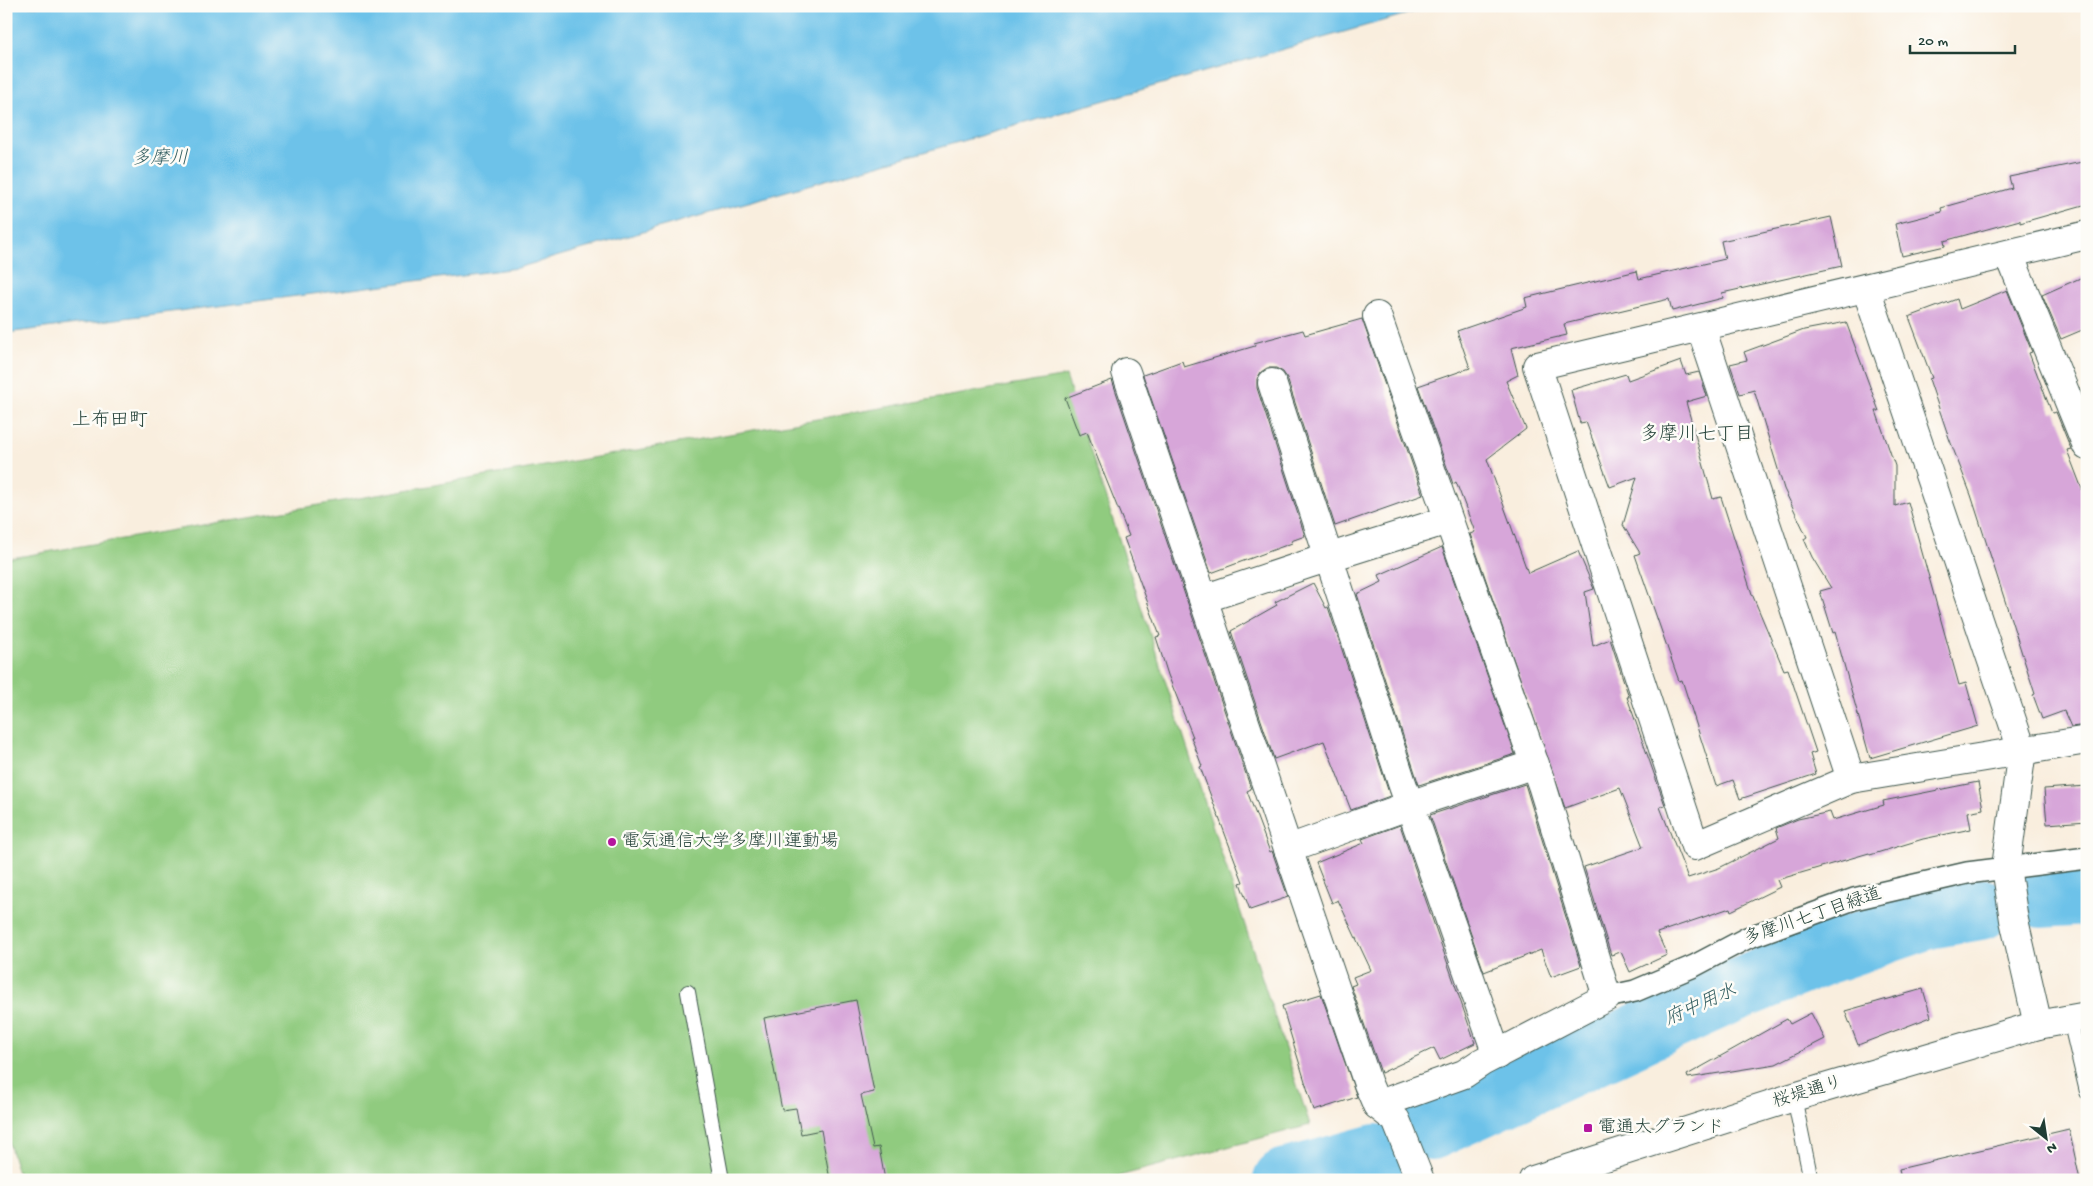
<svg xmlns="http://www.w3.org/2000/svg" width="2093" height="1186" viewBox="0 0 2093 1186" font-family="'Gochi Hand','Klee One',sans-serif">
	<rect width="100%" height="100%" fill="#fdfcf7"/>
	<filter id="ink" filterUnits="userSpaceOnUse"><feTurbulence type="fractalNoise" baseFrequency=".02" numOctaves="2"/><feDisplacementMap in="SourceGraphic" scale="10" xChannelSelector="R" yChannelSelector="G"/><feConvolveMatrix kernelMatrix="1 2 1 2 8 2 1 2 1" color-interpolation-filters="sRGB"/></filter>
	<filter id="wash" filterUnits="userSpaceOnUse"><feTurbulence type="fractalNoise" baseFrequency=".0096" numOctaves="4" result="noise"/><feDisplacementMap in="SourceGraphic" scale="20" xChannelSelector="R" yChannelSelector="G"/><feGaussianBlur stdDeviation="1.12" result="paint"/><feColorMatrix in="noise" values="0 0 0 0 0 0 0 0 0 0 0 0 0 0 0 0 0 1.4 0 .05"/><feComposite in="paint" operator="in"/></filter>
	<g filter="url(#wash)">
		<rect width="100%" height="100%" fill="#f9eede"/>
		<polygon fill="#90cb7f" stroke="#58845a" points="1066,376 1310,1125 1104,1180 20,1180 6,1133 6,559"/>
		<polygon fill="#6dc2e9" stroke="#46808e" points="6,6 1435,6 517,268 6,333"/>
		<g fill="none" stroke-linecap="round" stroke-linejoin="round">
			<g stroke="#6dc2e9" stroke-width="62">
				<polyline points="2041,897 2087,894"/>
				<polyline points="1431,1129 1724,995 1827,953 1929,918 1980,909"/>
				<polyline points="1284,1180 1376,1155"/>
			</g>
		</g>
		<g id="blocks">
			<g fill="#d7a6d9">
				<polygon points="2087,161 2087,204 2020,223 2020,220 1944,241 1945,246 1902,256 1895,224 1942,212 1941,208 2012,188 2009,177"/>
				<polygon points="1831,217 1842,266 1722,293 1723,298 1672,311 1669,299 1564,324 1567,335 1511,348 1518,375 1506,381 1526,429 1487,459 1528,573 1578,551 1594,589 1585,592 1593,646 1610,639 1629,697 1627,697 1665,805 1660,807 1688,878 1719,868 1779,838 1776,828 1798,819 1830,812 1833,820 1884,805 1883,801 1978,782 1983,809 1968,812 1971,829 1923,839 1870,855 1869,853 1777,880 1780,887 1731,911 1730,908 1657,933 1667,955 1630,972 1621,952 1611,955 1584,867 1643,847 1620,788 1565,808 1470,534 1475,532 1456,482 1453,484 1418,386 1470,368 1457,331 1527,307 1525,298 1637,271 1639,279 1725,259 1721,241"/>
				<polygon points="2087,275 2087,328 2061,339 2042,295"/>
				<polygon points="2007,290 2032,352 2029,353 2052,413 2056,412 2071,449 2067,450 2087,502 2087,725 2071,727 2064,711 2042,719 2033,695 2035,694 1971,495 1949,438 1929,379 1932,378 1909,317 1957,299 1960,309"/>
				<polygon points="1362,319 1423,495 1335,526 1287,378 1283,372 1276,368 1267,368 1261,372 1257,379 1257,388 1305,536 1291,541 1292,543 1211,573 1143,375 1182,361 1184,367 1255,346 1254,343 1303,330 1305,335"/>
				<polygon points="1846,322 1879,411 1876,411 1895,466 1895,506 1908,502 1959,685 1966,683 1978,726 1870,758 1835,632 1833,633 1820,591 1831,588 1812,557 1804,539 1807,537 1784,489 1754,390 1740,394 1730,364 1747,360 1744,352 1804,330"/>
				<polygon points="1681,361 1686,375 1699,372 1707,396 1686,402 1713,499 1721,497 1752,594 1784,670 1788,669 1816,752 1810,754 1816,774 1740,799 1733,780 1716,786 1682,680 1679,681 1635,555 1640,553 1623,525 1637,477 1610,487 1586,422 1580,423 1571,390 1626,374 1628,380"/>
				<polygon points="1112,380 1251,789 1247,791 1270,852 1272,851 1288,897 1250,910 1240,883 1243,882 1200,767 1202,766 1191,737 1193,737 1168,675 1156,637 1160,636 1124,538 1129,536 1087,432 1079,435 1065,398"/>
				<polygon points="1442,547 1515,754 1419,785 1357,594 1382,582 1379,575"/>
				<polygon points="1313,583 1326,608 1328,607 1390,796 1351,810 1324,741 1274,759 1231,631 1277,605 1275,602"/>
				<polygon points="1525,784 1581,966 1551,977 1541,950 1484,972 1430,815"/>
				<polygon points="2087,786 2087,821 2047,824 2044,789"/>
				<polygon points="1400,825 1475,1043 1440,1060 1434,1048 1381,1073 1351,986 1356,984 1353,977 1371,970 1338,900 1332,903 1316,863 1364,843 1362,839"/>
				<polygon points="1923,989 1931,1017 1858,1045 1845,1011"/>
				<polygon points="1321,994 1357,1097 1314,1111 1282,1006"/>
				<polygon points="856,1000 874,1092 861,1095 873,1148 879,1147 885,1180 830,1180 821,1130 801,1134 796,1108 782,1110 764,1018"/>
				<polygon points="1811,1013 1825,1039 1776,1064 1688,1078 1687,1075 1787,1019 1790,1024"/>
				<polygon points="2069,1129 2080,1180 1901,1180 1899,1169"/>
			</g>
		</g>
	</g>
	<g filter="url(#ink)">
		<use href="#blocks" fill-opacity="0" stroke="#40584e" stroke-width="1"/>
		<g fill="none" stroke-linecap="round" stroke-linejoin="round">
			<g stroke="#40584e" stroke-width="16">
				<g id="service">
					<polyline points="688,992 722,1180"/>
					<polyline points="2070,1020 2087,1092"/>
					<polyline points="1794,1097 1811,1180"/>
				</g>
			</g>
			<g stroke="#40584e" stroke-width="24">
				<polyline id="pedestrian" points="1607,997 1635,991 1694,966 1747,938 1854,899 1967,873 2087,858"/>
			</g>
			<g stroke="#40584e" stroke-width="30">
				<g id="minor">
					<polyline points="2087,235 1537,366 1695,846 1851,779 2087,740"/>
					<polyline points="2009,254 2087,446"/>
					<polyline points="1866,288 2022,750 2006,867 2014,920 2038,1025"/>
					<polyline points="1701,328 1851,779"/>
					<polyline points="1126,372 1368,1084 1377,1105 1396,1120 1420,1180"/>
					<polyline points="1272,383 1402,783 1497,1055"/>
					<polyline points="1203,599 1308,564 1448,520"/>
					<polyline points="1288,849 1433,797 1535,764"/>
					<polyline points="1377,1105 1464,1074 1482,1062 1607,997 1542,785 1377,316"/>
				</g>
			</g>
			<g stroke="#40584e" stroke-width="30">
				<polyline id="tertiary" points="1533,1180 1794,1097 2038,1025 2087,1016"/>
			</g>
			<use href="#service" stroke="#fff" stroke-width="14"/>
			<use href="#pedestrian" stroke="#fff" stroke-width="21"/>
			<use href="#minor" stroke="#fff" stroke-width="28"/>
			<use href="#tertiary" stroke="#fff" stroke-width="28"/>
		</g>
	</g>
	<g fill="#b5179e" stroke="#fdfcf7" stroke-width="2">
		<circle cx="612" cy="842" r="5"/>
		<rect x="1583" y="1123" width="10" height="10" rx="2.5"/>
	</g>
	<g text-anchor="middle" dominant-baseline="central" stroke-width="5" stroke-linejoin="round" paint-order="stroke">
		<g font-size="18" fill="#1f3d34" stroke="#fdfcf7" text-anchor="start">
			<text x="622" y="842">電気通信大学多摩川運動場</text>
			<text x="1598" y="1128">電通大グランド</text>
		</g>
		<g font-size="18" fill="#1f3d34" stroke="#fdfcf7">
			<text transform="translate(1813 917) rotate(-19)">多摩川七丁目緑道</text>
			<text transform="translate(1808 1093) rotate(-17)">桜堤通り</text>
		</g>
		<g font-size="19" font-style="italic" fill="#325e61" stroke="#fdfcf7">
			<text x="160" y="159">多摩川</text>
			<text transform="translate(1701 1006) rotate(-24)">府中用水</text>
		</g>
		<g font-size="19" fill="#1f3d34" stroke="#fdfcf7">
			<text x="110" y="421">上布田町</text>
			<text x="1697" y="435">多摩川七丁目</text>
		</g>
	</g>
	<rect width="2093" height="1186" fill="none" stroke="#fdfcf7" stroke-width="25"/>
	<g transform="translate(2046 1138) rotate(150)" stroke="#fdfcf7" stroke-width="4" paint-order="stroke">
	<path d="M0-4L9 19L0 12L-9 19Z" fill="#1f3d34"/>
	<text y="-8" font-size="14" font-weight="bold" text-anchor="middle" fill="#1f3d34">N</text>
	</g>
	<path d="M1910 45v8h105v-8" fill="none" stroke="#1f3d34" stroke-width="2.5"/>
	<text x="1918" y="45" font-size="15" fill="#1f3d34" stroke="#fdfcf7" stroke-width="4" paint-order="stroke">20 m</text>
</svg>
